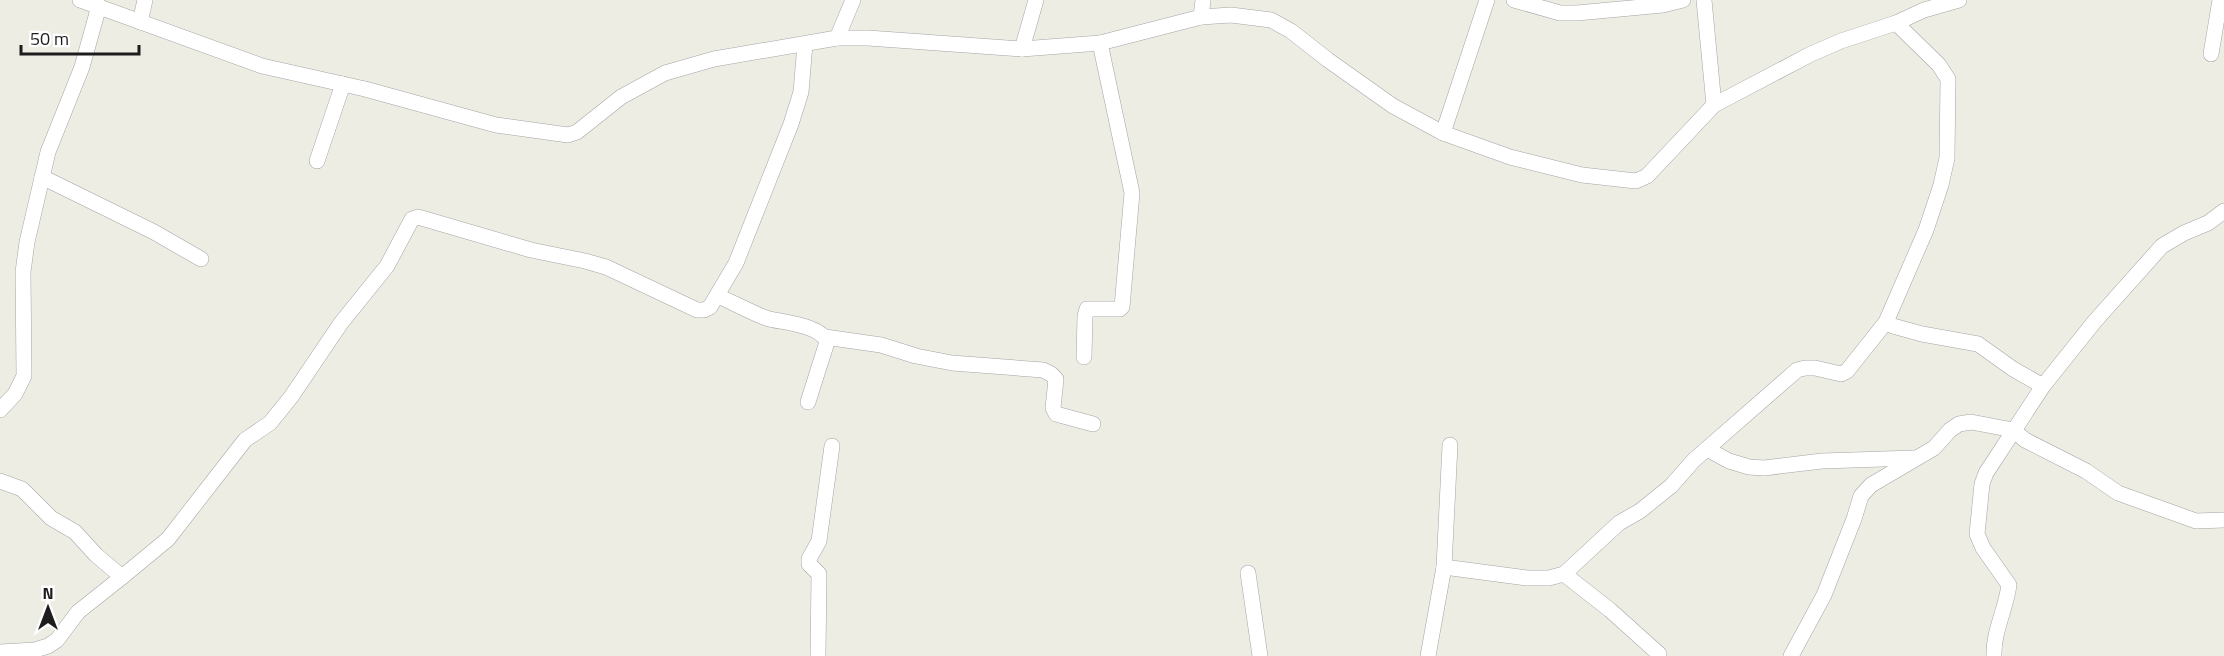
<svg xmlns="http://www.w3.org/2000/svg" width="2224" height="656" viewBox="0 0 2224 656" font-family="'Titillium Web',sans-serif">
	<rect width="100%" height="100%" fill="#eeede4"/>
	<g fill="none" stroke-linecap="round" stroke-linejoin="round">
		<g stroke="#a4a4a4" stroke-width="16">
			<g id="minor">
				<polyline points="80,0 262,66 365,89 496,125 568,135 577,132 621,97 665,73 714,59 837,38 868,38 1022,49 1100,43 1201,17 1231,15 1271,20 1291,31 1328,60 1393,106 1443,133 1510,157 1582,175 1636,181 1647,176 1714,105 1811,54 1841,41 1896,23 1924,10 1959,0"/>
				<polyline points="1514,0 1560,13 1577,13 1663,5 1683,0"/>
				<polyline points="1704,0 1714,105"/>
				<polyline points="1201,17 1203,0"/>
				<polyline points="140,22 145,0"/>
				<polyline points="1896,23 1939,65 1948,79 1947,158 1941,185 1926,230 1886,322 1893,326 1922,334 1978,344 2013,369 2043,386"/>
				<polyline points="837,38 853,0"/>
				<polyline points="1022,49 1036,0"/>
				<polyline points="2211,54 2220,0"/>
				<polyline points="1443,133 1487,0"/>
				<polyline points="317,161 343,84"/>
				<polyline points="42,177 154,232 201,259"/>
				<path d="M718,296C734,303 750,312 766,318C782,323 820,324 827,342L808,402"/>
				<polyline points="825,337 881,345 916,356 952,363 1043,370 1051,374 1056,379 1053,408 1056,414 1093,424"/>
				<polyline points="1084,357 1085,316 1087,309 1120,309 1122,307 1132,193 1100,43"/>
				<polyline points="0,410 15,394 24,376 23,272 27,242 48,152 82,67 99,6"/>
				<polyline points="1707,449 1729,461 1749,467 1764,468 1822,461 1914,458"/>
				<polyline points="0,481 22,489 51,518 75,532 96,555 122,577 168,539 245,440 270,423 291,397 341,323 387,266 412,219 418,217 531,250 585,261 606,267 697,310 704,310 710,307 736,263 791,124 801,92 805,44"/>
				<polyline points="1444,567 1527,578 1549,578 1564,574 1619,523 1640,511 1671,486 1694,460 1797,370 1805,368 1815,368 1841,374 1847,371 1886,322"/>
				<polyline points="1248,573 1260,656"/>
				<polyline points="1564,574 1610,610 1659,654"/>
				<polyline points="0,652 35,650 48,646 57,640 78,612 122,577"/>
				<polyline points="818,656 819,574 809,564 809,559 819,541 832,446"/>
				<polyline points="1428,656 1444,567 1450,445"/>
				<polyline points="1791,656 1824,595 1854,519 1861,496 1871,485 1934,448 1950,430 1959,424 1971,422 2013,430 2025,440 2086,471 2118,493 2196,521 2224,520"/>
				<path d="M1994,656C1993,632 2006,609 2009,585L1983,548L1977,534L1982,484L1986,473L2043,386L2095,321L2162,246L2184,233L2208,223L2224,211"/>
			</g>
		</g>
		<use href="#minor" stroke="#fff" stroke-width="15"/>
	</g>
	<g transform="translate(48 608)" stroke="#ffffff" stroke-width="4.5" paint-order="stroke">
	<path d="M0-4.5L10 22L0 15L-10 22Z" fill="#1d1d1d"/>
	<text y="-9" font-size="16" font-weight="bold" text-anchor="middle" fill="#1d1d1d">N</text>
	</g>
	<path d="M21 45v9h118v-9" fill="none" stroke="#1d1d1d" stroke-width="3"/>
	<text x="30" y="45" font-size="18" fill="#1d1d1d" stroke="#ffffff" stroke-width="4.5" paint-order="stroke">50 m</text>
</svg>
